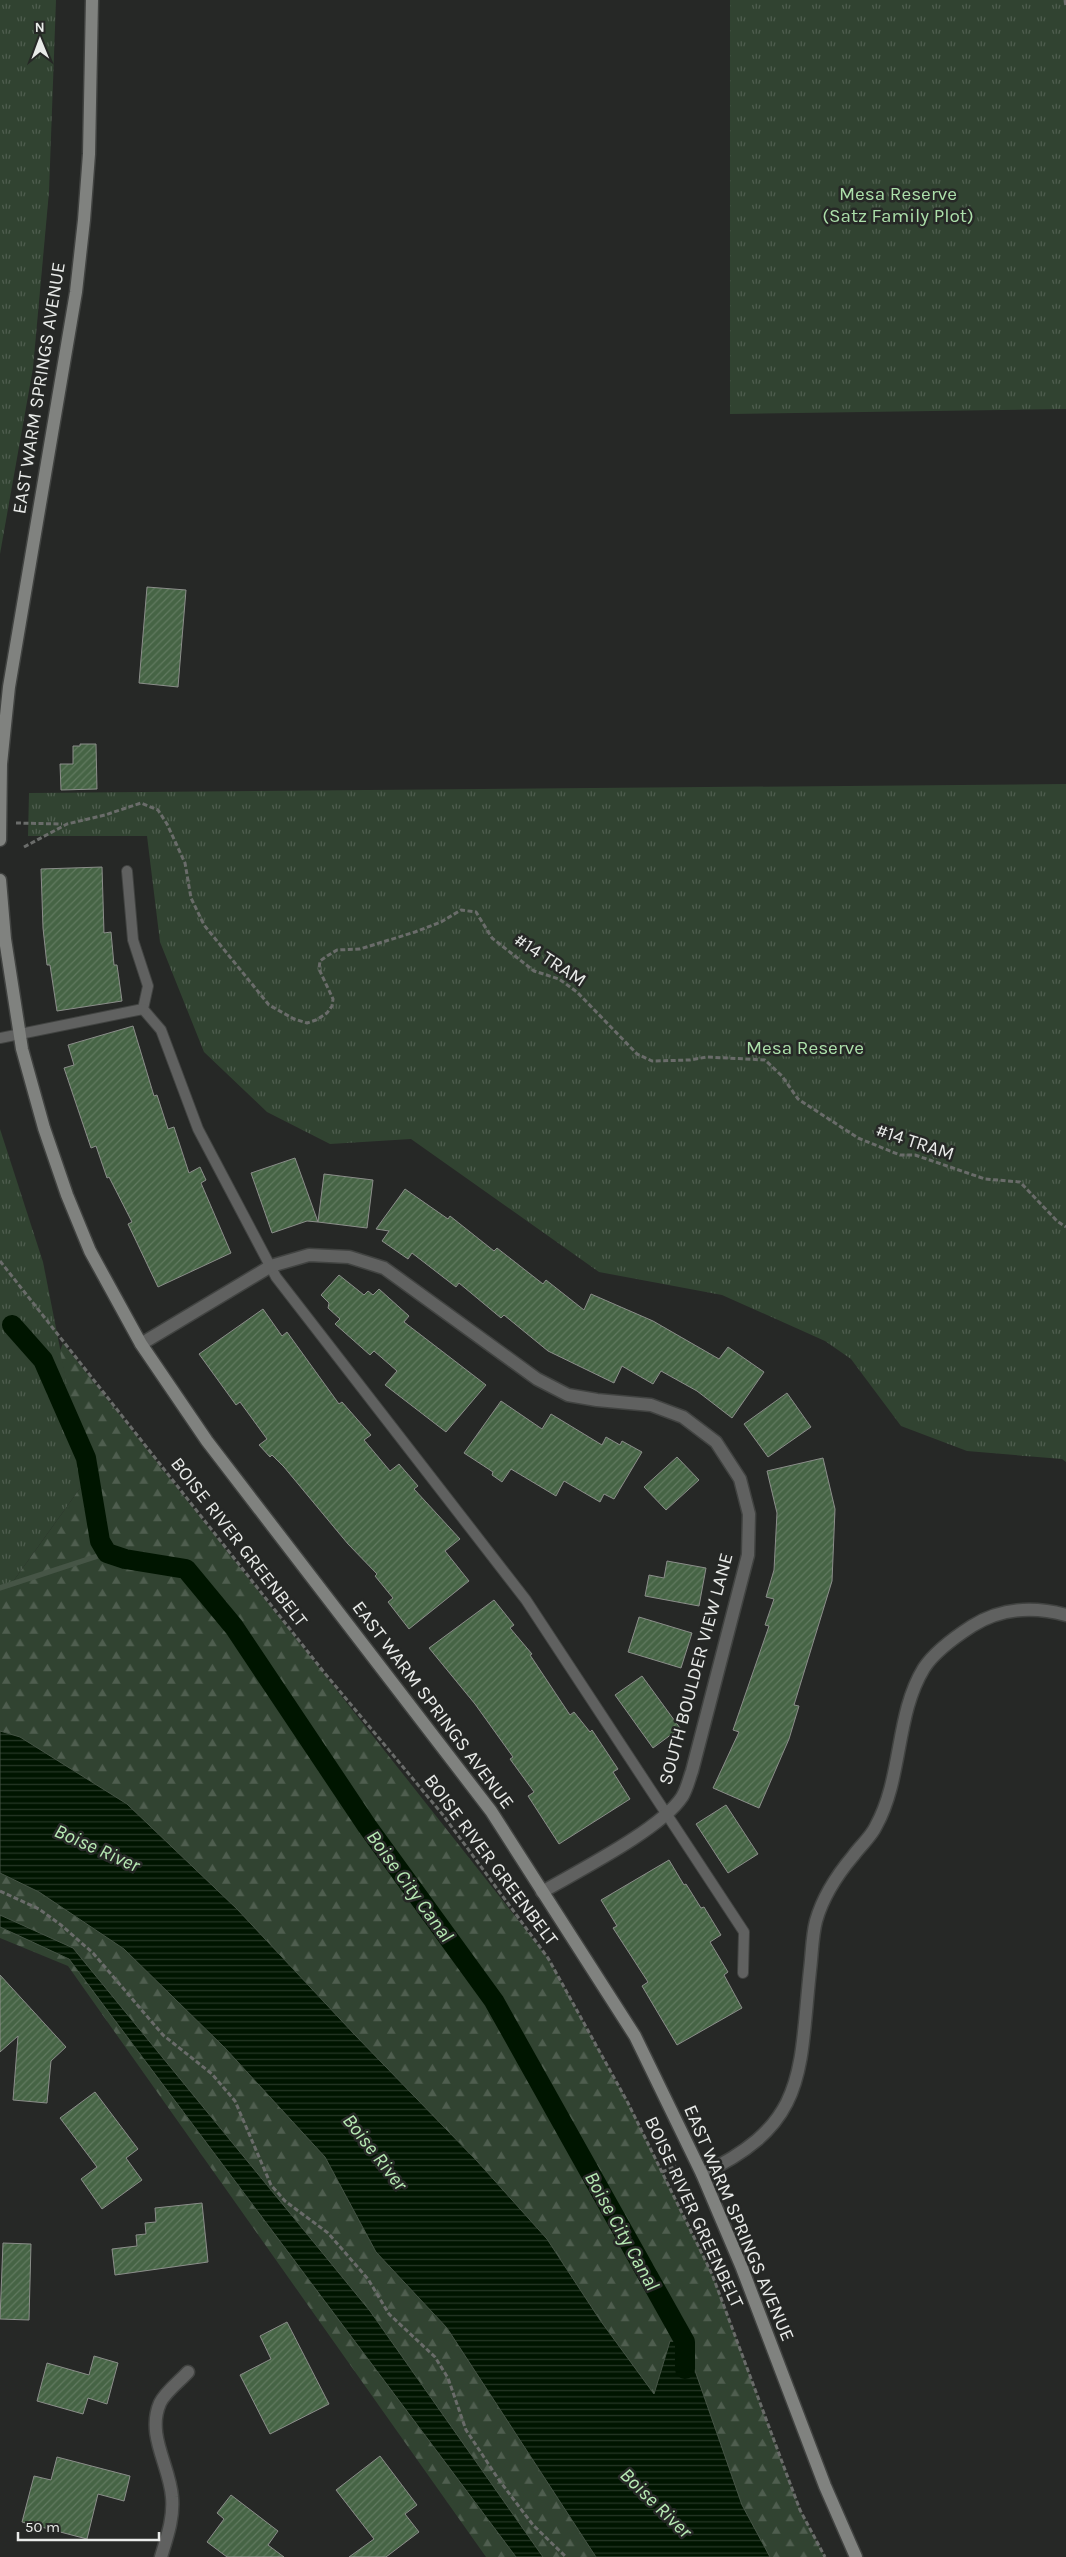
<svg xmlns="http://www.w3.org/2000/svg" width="1066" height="2557" viewBox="0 0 1066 2557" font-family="Karla,sans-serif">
	<defs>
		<pattern id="grass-tufts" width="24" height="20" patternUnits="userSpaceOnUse" patternTransform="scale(1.25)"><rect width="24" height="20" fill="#314331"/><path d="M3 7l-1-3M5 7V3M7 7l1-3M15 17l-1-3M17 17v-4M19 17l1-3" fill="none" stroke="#4f5e4f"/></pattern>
		<pattern id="forest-firs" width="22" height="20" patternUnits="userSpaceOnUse" patternTransform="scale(1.25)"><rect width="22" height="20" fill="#314331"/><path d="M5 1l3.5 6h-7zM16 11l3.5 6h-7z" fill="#4f5e4f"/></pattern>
		<pattern id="water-rules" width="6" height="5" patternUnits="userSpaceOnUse" patternTransform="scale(1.25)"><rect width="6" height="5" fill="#001500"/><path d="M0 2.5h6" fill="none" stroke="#253725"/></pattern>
		<pattern id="building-hatch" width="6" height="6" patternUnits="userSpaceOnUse" patternTransform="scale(1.25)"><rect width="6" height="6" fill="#466445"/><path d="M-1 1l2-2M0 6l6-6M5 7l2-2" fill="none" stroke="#617a60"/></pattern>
	</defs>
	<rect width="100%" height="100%" fill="#262826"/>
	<g fill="url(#grass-tufts)">
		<polygon points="0,0 56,0 49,192 33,368 0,554"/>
		<polygon points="730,0 1066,0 1066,409 730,414"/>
		<polygon points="1066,784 1066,1462 1062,1459 967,1451 901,1426 851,1359 825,1341 722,1295 599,1272 411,1139 330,1144 267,1112 204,1052 160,942 147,836 28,836 29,793"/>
		<polygon points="0,1129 43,1262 86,1480 12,1583 0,1587"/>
	</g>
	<g fill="url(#forest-firs)">
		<polygon points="63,1343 548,1958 628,2103 712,2274 800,2510 825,2557 770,2557 742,2505 685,2342 670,2341 654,2395 600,2320 547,2239 477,2161 355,2035 237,1909 127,1804 20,1737 0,1731 0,1587 12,1583 86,1480 60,1351"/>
		<polygon points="0,1873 39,1892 124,1949 225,2048 325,2157 376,2252 447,2328 596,2557 543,2557 370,2311 73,1948 0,1915"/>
		<polygon points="0,1927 69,1959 516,2557 486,2557 68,1966 0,1938"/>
	</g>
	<g fill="url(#water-rules)" stroke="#465546">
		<polygon points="0,1731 20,1737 127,1804 237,1909 355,2035 477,2161 547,2239 600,2320 654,2394 670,2341 685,2342 742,2505 770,2557 596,2557 447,2328 376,2252 325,2157 225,2048 124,1949 39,1892 0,1873"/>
		<polygon points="0,1915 73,1948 370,2311 543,2557 516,2557 69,1959 0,1927"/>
	</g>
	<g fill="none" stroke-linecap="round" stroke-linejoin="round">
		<polyline stroke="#465546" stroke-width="5.5" points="0,1588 107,1553"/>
		<polyline stroke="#001500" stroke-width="20" points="12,1325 43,1360 86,1458 100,1541 107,1553 125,1559 186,1569 234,1627 367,1826 494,2001 685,2342 685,2369"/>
	</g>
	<g fill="url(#building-hatch)" stroke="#8b8e8a">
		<polygon points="147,587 186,590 178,687 139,683"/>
		<polygon points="80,744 96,744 97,789 61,790 60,764 73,764 73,746 80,746"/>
		<polygon points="102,867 104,933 111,932 114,965 117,965 122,1001 57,1011 50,965 47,965 43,928 41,869"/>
		<polygon points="133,1026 154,1096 157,1095 168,1129 174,1127 189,1173 200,1167 206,1180 201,1183 231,1253 158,1287 128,1224 132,1222 109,1177 107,1178 96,1146 91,1148 64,1068 74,1065 68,1045"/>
		<polygon points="295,1158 318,1222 307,1221 272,1233 251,1173"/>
		<polygon points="324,1174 373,1180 367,1228 318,1222"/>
		<polygon points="405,1189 448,1219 450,1216 494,1251 497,1248 543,1284 546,1280 584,1310 591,1294 653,1321 719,1359 728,1347 764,1372 732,1418 697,1391 661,1371 653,1384 622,1366 614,1383 548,1351 504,1315 501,1318 459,1283 456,1287 412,1253 408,1259 382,1241 389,1231 376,1229"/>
		<polygon points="339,1275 364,1295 368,1291 373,1295 379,1289 409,1316 404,1322 486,1385 446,1432 385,1385 397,1371 374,1351 370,1355 335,1324 340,1319 328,1308 329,1303 321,1295"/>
		<polygon points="263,1309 282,1336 287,1332 339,1404 342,1402 371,1435 364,1440 390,1471 399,1464 418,1486 414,1489 460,1539 445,1551 469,1581 409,1629 388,1602 393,1598 375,1576 377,1574 348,1544 284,1467 272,1455 270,1457 259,1445 267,1439 240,1402 236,1405 199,1354"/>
		<polygon points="787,1393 811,1427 768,1457 744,1424"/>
		<polygon points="501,1401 542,1429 551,1414 602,1445 606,1437 620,1445 622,1441 642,1452 614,1499 604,1494 600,1502 564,1481 556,1496 511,1469 502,1482 492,1475 493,1472 464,1453"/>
		<polygon points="677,1457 699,1480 666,1510 644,1487"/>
		<polygon points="823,1458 835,1509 832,1581 794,1705 799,1706 789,1739 759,1808 713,1788 739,1732 733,1730 769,1626 765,1625 774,1599 766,1597 774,1570 777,1513 767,1471"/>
		<polygon points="667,1561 706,1568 699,1606 645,1596 649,1575 664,1578"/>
		<polygon points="494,1600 514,1625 510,1628 532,1654 530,1655 570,1715 574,1712 590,1732 592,1730 618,1769 613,1772 630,1799 559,1844 528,1796 534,1792 510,1759 513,1757 475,1704 429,1648"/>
		<polygon points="639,1617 692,1633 681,1668 628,1652"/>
		<polygon points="642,1676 680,1728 653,1748 615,1695"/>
		<polygon points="726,1805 758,1854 728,1873 696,1824"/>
		<polygon points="669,1860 684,1885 686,1884 701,1908 704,1907 721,1935 710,1942 728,1972 724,1975 742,2008 677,2045 642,1986 648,1982 613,1928 617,1926 601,1900"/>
		<polygon points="0,1975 66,2047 51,2061 47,2103 13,2100 18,2036 0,2052"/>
		<polygon points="95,2092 138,2149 126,2158 142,2180 102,2209 81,2179 97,2167 60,2118"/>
		<polygon points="202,2203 208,2262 115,2275 112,2249 137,2246 136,2235 146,2234 145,2223 156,2222 155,2208"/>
		<polygon points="3,2243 31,2244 29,2320 0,2319"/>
		<polygon points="287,2322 329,2404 270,2434 240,2375 271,2359 260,2336"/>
		<polygon points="94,2356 118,2363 107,2404 88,2398 83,2414 37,2401 47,2363 89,2375"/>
		<polygon points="380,2456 417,2505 405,2514 419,2532 386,2557 349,2557 374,2539 336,2490"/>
		<polygon points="57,2457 130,2476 124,2501 98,2494 87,2539 22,2522 34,2476 51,2480"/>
		<polygon points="231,2495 278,2531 268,2545 284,2557 227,2557 207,2542 224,2519 217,2513"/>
	</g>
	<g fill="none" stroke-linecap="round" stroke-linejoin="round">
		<g stroke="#414341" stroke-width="12">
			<g id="lane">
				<polyline points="127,871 133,940 148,986 143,1009 161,1030 198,1129 276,1277 526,1600 744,1932 743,1973"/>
				<polyline points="0,1038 143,1009"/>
			</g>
		</g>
		<g stroke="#414341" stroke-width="15">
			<g id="street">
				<path d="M141,1344L271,1266L309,1255L349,1257L384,1268L537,1379L568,1395L597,1400L651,1405L683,1417L716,1442L740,1479L749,1514L748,1555L692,1771C689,1779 687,1789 682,1797C661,1829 578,1871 542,1892"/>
				<path d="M702,2174C808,2124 799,2073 810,1970C812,1954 812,1936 816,1921C823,1896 837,1875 853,1856C860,1846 871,1837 876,1826C903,1777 895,1715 924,1668C935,1651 955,1637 972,1626C1001,1608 1033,1606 1066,1615"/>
				<path d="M161,2557C167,2537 174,2518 172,2497C170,2466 146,2435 160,2403C165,2392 180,2381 188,2372"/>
			</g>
		</g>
		<g stroke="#414341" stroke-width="15">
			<g id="secondary">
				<polyline points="0,840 1,764 9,687 76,292 84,220 89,154 92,0"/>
				<polyline points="0,880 5,939 22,1049 44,1128 67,1195 90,1251 141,1344 207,1441 491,1811 635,2036 702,2174 742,2268 825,2486 856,2557"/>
			</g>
		</g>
		<g stroke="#6a6c6a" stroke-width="3" stroke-dasharray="5 2.5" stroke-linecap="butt">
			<polyline points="1065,0 1066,7"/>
			<polyline points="16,823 62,824"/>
			<polyline points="24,847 67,824 105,815 141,803 158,810 167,824 185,863 191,898 204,925 269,1005 294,1019 307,1023 316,1020 327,1013 332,1006 333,999 319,969 320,961 327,956 337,950 360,949 415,932 441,922 461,910 476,912 492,938 534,971 559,979 577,992 637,1054 652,1061 690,1060 707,1057 765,1060 782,1076 798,1099 858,1138 900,1155 915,1155 985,1179 1020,1182 1057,1221 1066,1227"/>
			<polyline points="0,1261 323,1671 443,1815 548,1958 628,2103 712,2274 800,2510 825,2557"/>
			<polyline points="0,1891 39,1909 61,1925 93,1953 163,2035 212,2074 235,2101 271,2185 285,2201 328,2233 368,2279 389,2314 435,2357 448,2378 466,2430 499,2480 533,2525 566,2557"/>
			<polyline points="662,2172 676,2166"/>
		</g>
		<use href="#lane" stroke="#606160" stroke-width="10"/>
		<use href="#street" stroke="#606160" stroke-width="12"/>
		<use href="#secondary" stroke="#80827f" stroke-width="12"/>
	</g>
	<g text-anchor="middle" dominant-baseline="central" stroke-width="5" stroke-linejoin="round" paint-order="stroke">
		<g font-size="19" fill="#acdfaa" stroke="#262826">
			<text x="898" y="194">Mesa Reserve<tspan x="898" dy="22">(Satz Family Plot)</tspan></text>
			<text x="805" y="1048">Mesa Reserve</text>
		</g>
		<g font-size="19" fill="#e9ebe9" stroke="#262826">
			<text transform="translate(39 388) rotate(-81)">EAST WARM SPRINGS AVENUE</text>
			<text transform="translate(550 960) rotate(33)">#14 TRAM</text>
			<text transform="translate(915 1142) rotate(18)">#14 TRAM</text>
			<text transform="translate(239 1542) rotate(52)">BOISE RIVER GREENBELT</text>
			<text transform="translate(696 1669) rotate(-75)">SOUTH BOULDER VIEW LANE</text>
			<text transform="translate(433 1705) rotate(53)">EAST WARM SPRINGS AVENUE</text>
			<text transform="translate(491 1860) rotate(53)">BOISE RIVER GREENBELT</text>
			<text transform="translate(694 2212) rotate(65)">BOISE RIVER GREENBELT</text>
			<text transform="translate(739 2223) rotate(67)">EAST WARM SPRINGS AVENUE</text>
		</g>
		<g font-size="20" font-style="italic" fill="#b7eab4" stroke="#262826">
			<text transform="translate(97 1848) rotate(24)">Boise River</text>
			<text transform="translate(410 1886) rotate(54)">Boise City Canal</text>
			<text transform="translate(375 2152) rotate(52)">Boise River</text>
			<text transform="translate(622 2231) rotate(61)">Boise City Canal</text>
			<text transform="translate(656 2503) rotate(44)">Boise River</text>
		</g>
	</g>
	<g transform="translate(40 40) rotate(359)" stroke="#262826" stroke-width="4" paint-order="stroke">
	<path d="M0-4L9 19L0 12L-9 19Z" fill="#e9ebe9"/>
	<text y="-8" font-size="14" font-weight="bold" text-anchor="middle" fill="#e9ebe9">N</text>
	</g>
	<path d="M18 2532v8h141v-8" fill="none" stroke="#e9ebe9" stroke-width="2.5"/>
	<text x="25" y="2532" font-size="15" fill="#e9ebe9" stroke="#262826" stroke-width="4" paint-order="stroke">50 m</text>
</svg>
